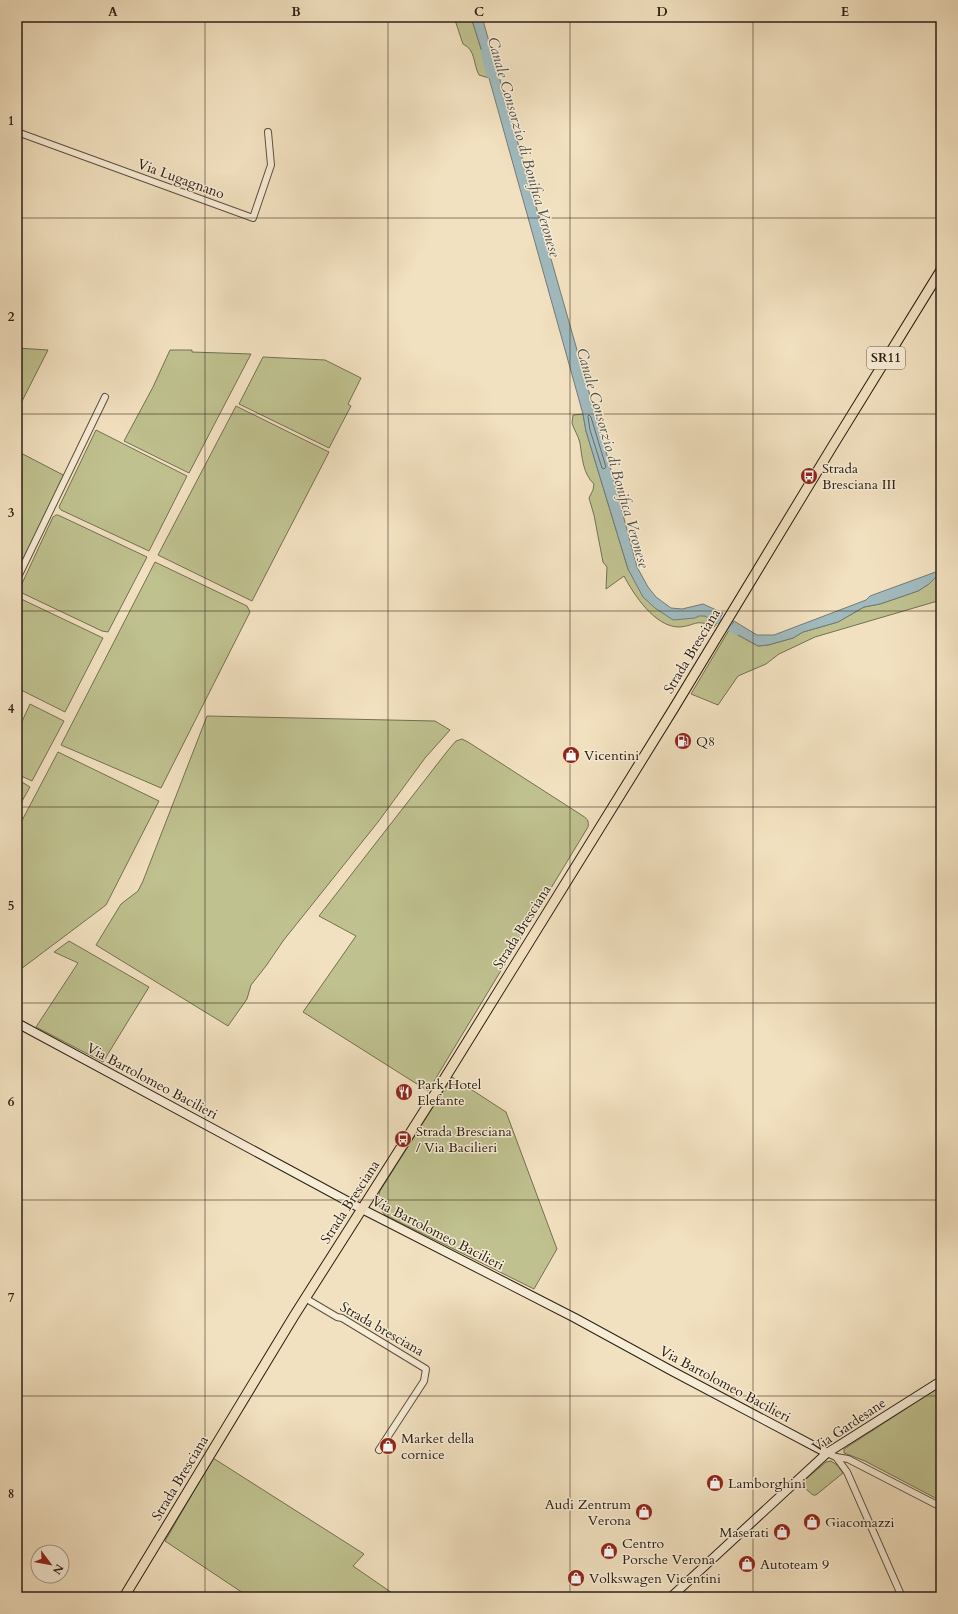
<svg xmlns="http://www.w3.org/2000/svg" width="958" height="1614" viewBox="0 0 958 1614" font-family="Cardo,serif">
	<rect width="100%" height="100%" fill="#f2e1c0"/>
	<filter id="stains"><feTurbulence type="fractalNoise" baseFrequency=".005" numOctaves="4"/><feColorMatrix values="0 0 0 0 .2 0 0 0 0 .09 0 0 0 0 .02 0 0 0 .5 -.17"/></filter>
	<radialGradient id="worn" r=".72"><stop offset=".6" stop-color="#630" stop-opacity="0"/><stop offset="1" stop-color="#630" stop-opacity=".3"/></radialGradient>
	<g fill="#bfc18f" stroke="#757052">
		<path d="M454,17H471L484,58L487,61L489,78L479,75C473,64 476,50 463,44Z"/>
		<polygon points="17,348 48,350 17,411"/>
		<polygon points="170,350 192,350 192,352 251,354 189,473 124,441 153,387"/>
		<polygon points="263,357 325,360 361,378 348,404 351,406 329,448 239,404"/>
		<polygon points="236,406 329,452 252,601 158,555"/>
		<path d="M583,414L586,431L628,569L655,608L706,616L717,623L714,627C695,618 696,626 679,627C655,627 634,595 624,576L606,589L607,567L603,562L594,515L589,498L593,490L594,484C583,474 582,457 580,443C578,435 574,430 572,423L573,415Z"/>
		<polygon points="96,430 187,476 149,551 61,510 59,507"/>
		<polygon points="17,451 65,476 17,575"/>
		<polygon points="56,515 58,515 147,557 108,632 102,631 22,593 19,590 53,517"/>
		<polygon points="155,562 247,606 250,612 161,788 61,745"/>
		<polygon points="935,578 941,578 941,600 815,637 779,654 766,664 738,676 718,705 691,694 729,630 758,646 768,645 793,638 803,632 838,622 864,607 880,604 918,591 929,584"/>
		<polygon points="17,597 103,638 65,712 17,688"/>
		<polygon points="30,704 64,721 32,781 17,774 17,728 19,728"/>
		<polygon points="207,716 435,721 450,730 425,758 378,822 283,941 266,966 251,985 247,999 228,1026 96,945 121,904 138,891 143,881"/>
		<path d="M462,739L468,742L583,816C588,819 589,822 588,827L428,1091L303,1012L356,936L319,916L449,749L456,741Z"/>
		<polygon points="58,752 159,801 106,905 17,972 17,830"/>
		<polygon points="17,779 30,787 17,810"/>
		<polygon points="69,941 149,987 103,1062 36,1027 78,963 54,952"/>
		<path d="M452,1077L506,1112L557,1249L534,1289L385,1215C378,1207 377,1201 380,1191Z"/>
		<polygon points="941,1386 941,1501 865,1461 844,1453 844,1449"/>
		<polygon points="213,1458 364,1554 353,1566 398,1597 249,1597 165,1541"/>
		<polygon points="831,1461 837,1465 843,1473 816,1495 813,1495 800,1484 826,1462"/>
	</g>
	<g fill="#a1babe" stroke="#727c7a">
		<polygon points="471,17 482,17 607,455 637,567 648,587 656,597 671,608 682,609 703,604 723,613 717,623 705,616 699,616 695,618 673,620 655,608 643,597 628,569 586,431 583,414 489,78 487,61 484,58"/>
		<polygon points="941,570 941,578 935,578 929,584 918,591 880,604 864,607 838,622 803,632 793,638 768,645 758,646 729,630 734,621 757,635 774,635 866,600 870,596"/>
	</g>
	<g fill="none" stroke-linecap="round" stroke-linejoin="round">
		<polygon stroke="#666d69" stroke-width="1" points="589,415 591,417 606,467 604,469 602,468 590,430 588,417"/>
		<g stroke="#a1babe" stroke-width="7">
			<polyline points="484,52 490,75"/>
			<polyline points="710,615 737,632"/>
		</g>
		<g stroke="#5d503f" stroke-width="8">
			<g id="street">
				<polyline points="17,132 253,218 271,165 268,132"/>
				<polyline points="17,579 105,397"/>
				<polyline points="305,1298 337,1317 342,1318 426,1369 424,1381 379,1450"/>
				<polyline points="827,1453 836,1457 847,1472 902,1597"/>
				<polyline points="836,1457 848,1459 941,1507"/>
			</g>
		</g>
		<g stroke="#2b2014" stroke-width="10">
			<g id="secondary">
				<polyline points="17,1023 362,1209 575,1318 672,1371 827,1453"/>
				<polyline points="671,1597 827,1453 941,1381"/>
			</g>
		</g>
		<g stroke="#2b2014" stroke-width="11">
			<polyline id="primary" points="124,1597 294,1316 435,1094 674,708 832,447 941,270"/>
		</g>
		<use href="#street" stroke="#f7ecd6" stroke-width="6"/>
		<use href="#secondary" stroke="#f7ecd6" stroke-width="8"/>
		<use href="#primary" stroke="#f2e1c0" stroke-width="9"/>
	</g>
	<path fill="none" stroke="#2b2014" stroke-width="1" stroke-opacity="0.55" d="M205,17V1597M388,17V1597M570,17V1597M753,17V1597M17,218H941M17,414H941M17,611H941M17,807H941M17,1003H941M17,1200H941M17,1396H941"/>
	<defs>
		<g id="bus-disc" transform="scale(0.9)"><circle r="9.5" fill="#8f2418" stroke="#f7ecd6"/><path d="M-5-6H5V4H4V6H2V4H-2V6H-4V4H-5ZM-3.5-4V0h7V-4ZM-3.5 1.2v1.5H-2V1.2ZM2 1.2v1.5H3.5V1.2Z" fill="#fff"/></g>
		<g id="fuel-disc" transform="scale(0.9)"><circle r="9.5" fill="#8f2418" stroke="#f7ecd6"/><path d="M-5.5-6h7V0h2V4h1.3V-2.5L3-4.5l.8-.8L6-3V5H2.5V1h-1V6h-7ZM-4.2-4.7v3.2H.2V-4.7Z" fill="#fff"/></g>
		<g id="shop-disc" transform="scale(0.9)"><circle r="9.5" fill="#8f2418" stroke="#f7ecd6"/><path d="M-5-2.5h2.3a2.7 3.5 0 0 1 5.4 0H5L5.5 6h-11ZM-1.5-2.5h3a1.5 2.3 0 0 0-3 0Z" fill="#fff"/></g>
		<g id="restaurant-disc" transform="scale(0.9)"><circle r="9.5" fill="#8f2418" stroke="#f7ecd6"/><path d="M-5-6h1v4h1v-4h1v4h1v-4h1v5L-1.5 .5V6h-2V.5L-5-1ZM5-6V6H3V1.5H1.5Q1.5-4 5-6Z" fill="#fff"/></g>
	</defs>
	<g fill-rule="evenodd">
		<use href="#bus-disc" x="809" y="476"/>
		<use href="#fuel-disc" x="683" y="741"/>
		<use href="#shop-disc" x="571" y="755"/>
		<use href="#restaurant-disc" x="404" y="1092"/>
		<use href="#bus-disc" x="403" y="1139"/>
		<use href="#shop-disc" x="388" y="1446"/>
		<use href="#shop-disc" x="715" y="1483"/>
		<use href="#shop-disc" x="644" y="1512"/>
		<use href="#shop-disc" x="812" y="1522"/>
		<use href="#shop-disc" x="782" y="1532"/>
		<use href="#shop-disc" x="609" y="1551"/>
		<use href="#shop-disc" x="747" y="1564"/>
		<use href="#shop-disc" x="576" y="1578"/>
	</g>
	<g text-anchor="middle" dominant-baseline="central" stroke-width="3" stroke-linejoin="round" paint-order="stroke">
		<rect fill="#f7ecd6" stroke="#685d4e" stroke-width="1" x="867" y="347" width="38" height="22" rx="3"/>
		<g font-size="13" font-weight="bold" fill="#2b2014">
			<text x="886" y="358">SR11</text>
		</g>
		<g font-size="14" fill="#2b2014" stroke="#f7ecd6">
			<text transform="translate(181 179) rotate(20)">Via Lugagnano</text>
			<text transform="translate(692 651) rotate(-59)">Strada Bresciana</text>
			<text transform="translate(522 927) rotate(-58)">Strada Bresciana</text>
			<text transform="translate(152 1081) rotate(28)">Via Bartolomeo Bacilieri</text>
			<text transform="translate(350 1202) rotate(-57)">Strada Bresciana</text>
			<text transform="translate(438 1233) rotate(27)">Via Bartolomeo Bacilieri</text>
			<text transform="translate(382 1329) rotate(30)">Strada bresciana</text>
			<text transform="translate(725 1384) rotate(28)">Via Bartolomeo Bacilieri</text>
			<text transform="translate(849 1425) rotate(-34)">Via Gardesane</text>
			<text transform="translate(180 1478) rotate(-59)">Strada Bresciana</text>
		</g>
		<g font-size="14" fill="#2b2014" stroke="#f7ecd6" text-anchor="start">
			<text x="822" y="468">Strada<tspan x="822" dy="16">Bresciana III</tspan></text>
			<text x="696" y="741">Q8</text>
			<text x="584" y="755">Vicentini</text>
			<text x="417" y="1084">Park Hotel<tspan x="417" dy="16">Elefante</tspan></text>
			<text x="416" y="1131">Strada Bresciana<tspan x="416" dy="16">/ Via Bacilieri</tspan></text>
			<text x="401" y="1438">Market della<tspan x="401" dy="16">cornice</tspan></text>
			<text x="728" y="1483">Lamborghini</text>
			<text x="631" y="1504" text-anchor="end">Audi Zentrum<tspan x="631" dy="16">Verona</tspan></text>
			<text x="825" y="1522">Giacomazzi</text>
			<text x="769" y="1532" text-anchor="end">Maserati</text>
			<text x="622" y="1543">Centro<tspan x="622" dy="16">Porsche Verona</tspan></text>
			<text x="760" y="1564">Autoteam 9</text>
			<text x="589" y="1578">Volkswagen Vicentini</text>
		</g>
		<g font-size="15" font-style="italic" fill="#4e4e47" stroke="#f7ecd6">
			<text transform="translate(524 147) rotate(74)">Canale Consorzio di Bonifica Veronese</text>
			<text transform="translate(613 458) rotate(74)">Canale Consorzio di Bonifica Veronese</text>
		</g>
	</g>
	<rect width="958" height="1614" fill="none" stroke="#f2e1c0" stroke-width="44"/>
	<g transform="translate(50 1564) rotate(122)"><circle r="19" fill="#f7ecd6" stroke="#a59a88"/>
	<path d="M0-3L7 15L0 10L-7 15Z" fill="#8f2418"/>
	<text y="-6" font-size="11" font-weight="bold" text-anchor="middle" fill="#2b2014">N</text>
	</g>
	<rect x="22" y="22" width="914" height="1570" fill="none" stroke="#2b2014" stroke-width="1.5"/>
	<g font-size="13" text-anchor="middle" font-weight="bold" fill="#2b2014">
		<text x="113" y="16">A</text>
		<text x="296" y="16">B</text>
		<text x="479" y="16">C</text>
		<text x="662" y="16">D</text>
		<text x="845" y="16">E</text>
		<text x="11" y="125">1</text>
		<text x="11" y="321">2</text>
		<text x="11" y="517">3</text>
		<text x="11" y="713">4</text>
		<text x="11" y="910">5</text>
		<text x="11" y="1106">6</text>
		<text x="11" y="1302">7</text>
		<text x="11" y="1498">8</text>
	</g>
	<rect width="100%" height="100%" filter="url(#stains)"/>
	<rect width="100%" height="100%" fill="url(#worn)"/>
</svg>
